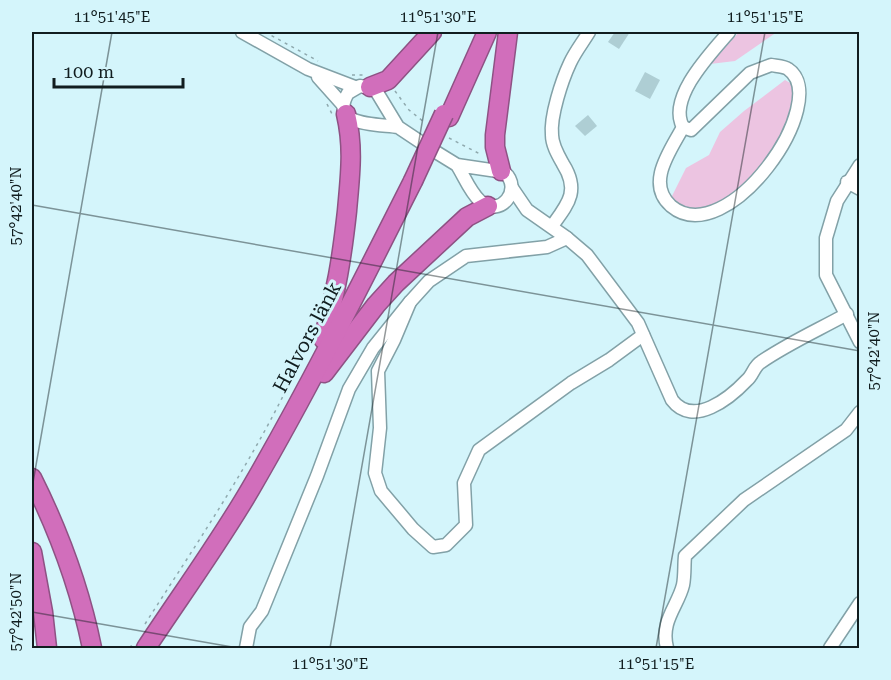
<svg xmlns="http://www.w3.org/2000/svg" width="891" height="680" viewBox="0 0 891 680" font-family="'Roboto Serif',serif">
	<rect width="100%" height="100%" fill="#d4f5fb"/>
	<g fill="#ecc4e1">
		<polygon points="739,32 777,32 735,61 710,64"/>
		<path d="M785,80L792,84C794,101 793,118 786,134C775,159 729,207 701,209C690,210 679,204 670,200L686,168L709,155L720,132L744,111Z"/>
	</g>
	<g fill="#aeced4">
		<polygon points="615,32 630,32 619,49 608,42"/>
		<polygon points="645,72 660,80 650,99 635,91"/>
		<polygon points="588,115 597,126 585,136 575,126"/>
	</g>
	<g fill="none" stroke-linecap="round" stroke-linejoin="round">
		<g stroke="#82a1a7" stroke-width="15">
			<g id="minor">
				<polyline points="242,32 308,69 355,87"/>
				<path d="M771,65C776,66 784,66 788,69C834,100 727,253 671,206C645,183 671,150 683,127L691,130L750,73Z"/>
				<polyline points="318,77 343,105"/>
				<path d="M398,127C379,124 328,127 348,93L360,86L375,89L398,127L431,149L457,165L504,172C524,189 500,219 480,201C470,192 464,176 457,165"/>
				<path d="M683,127C667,98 711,53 729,32"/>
				<polyline points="860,165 837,201 826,238 826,275 860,342"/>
				<polyline points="847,182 860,189"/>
				<path d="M512,188L527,210L567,238L587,255L638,323L672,400C693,428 730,398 747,380C753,375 754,366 761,362C787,344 818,330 847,314"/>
				<path d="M552,226C568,204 580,191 563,164C558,155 552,145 552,135C550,116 562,80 570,63C575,52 583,42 589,32"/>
				<polyline points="410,302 394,340 378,371 380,428 375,473 381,491 413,529 433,547 446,545 466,525 464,483 479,450 571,383 609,360 643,335"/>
				<polyline points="246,648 250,627 262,611 317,476 349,389 373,348 410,302 429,281 466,256 547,247 567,238"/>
				<path d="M667,648C660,621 678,606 683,585C685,575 684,565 685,556L744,500L846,430L860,412"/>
				<polyline points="830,648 860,603"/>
			</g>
		</g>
		<g stroke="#8e5284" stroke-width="21">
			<g id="highway">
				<polyline points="370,87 388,80 432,32"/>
				<polyline points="449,117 487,32"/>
				<polyline points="501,171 495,147 495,135 508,32"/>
				<path d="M323,339C336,294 342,257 347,211C350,176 354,148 346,114"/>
				<polyline points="324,373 376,305 396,283 467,217 488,206"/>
				<path d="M32,478C59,532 80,589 92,648"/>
				<polyline points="32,552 43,612 47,648"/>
				<path d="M146,648C181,595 219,543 251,488C309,388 361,284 413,181"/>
			</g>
		</g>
		<g stroke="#8fa9ae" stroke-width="1.5" stroke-dasharray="3 4.5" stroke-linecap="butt">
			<polyline points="265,32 318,61"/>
			<polyline points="352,75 363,75"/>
			<polyline points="395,91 409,110 424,122"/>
			<polyline points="327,104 333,116"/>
			<polyline points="449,138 482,155"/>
			<path d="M145,624C204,532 266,442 309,340"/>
			<polyline points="130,648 133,643"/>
		</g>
		<use href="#minor" stroke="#fff" stroke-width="12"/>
		<use href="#highway" stroke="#d16ebb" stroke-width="18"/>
		<g stroke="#8e5284" stroke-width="21" stroke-linecap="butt">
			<polyline id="highway-bridge" points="413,181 444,114"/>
		</g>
		<use href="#highway-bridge" stroke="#d16ebb" stroke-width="18"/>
	</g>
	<path fill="none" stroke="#111d1f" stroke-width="1.5" stroke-opacity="0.45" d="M32,205L860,351M32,488L112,32M32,612L238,648M330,648L438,32M656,648L765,32"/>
	<g text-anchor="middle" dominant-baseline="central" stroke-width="6" stroke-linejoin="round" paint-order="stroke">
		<g font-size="20" fill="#111d1f" stroke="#d4f5fb">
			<text transform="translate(307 337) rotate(-62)">Halvors länk</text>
		</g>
	</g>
	<rect width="891" height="680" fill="none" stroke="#d4f5fb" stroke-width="66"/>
	<path d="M54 78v9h129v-9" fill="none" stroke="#111d1f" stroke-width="3"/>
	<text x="63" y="78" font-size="18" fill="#111d1f" stroke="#d4f5fb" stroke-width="4.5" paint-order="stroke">100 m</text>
	<rect x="33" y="33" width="825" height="614" fill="none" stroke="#111d1f" stroke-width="2"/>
	<g font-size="15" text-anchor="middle" fill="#111d1f">
		<text x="112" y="22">11°51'45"E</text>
		<text x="438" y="22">11°51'30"E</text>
		<text x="765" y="22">11°51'15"E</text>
		<text transform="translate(16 206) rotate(-90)" y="5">57°42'40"N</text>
		<text transform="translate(874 351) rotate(-90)" y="5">57°42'40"N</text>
		<text transform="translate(16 612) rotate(-90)" y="5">57°42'50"N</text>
		<text x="330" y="669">11°51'30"E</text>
		<text x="656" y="669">11°51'15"E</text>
	</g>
</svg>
